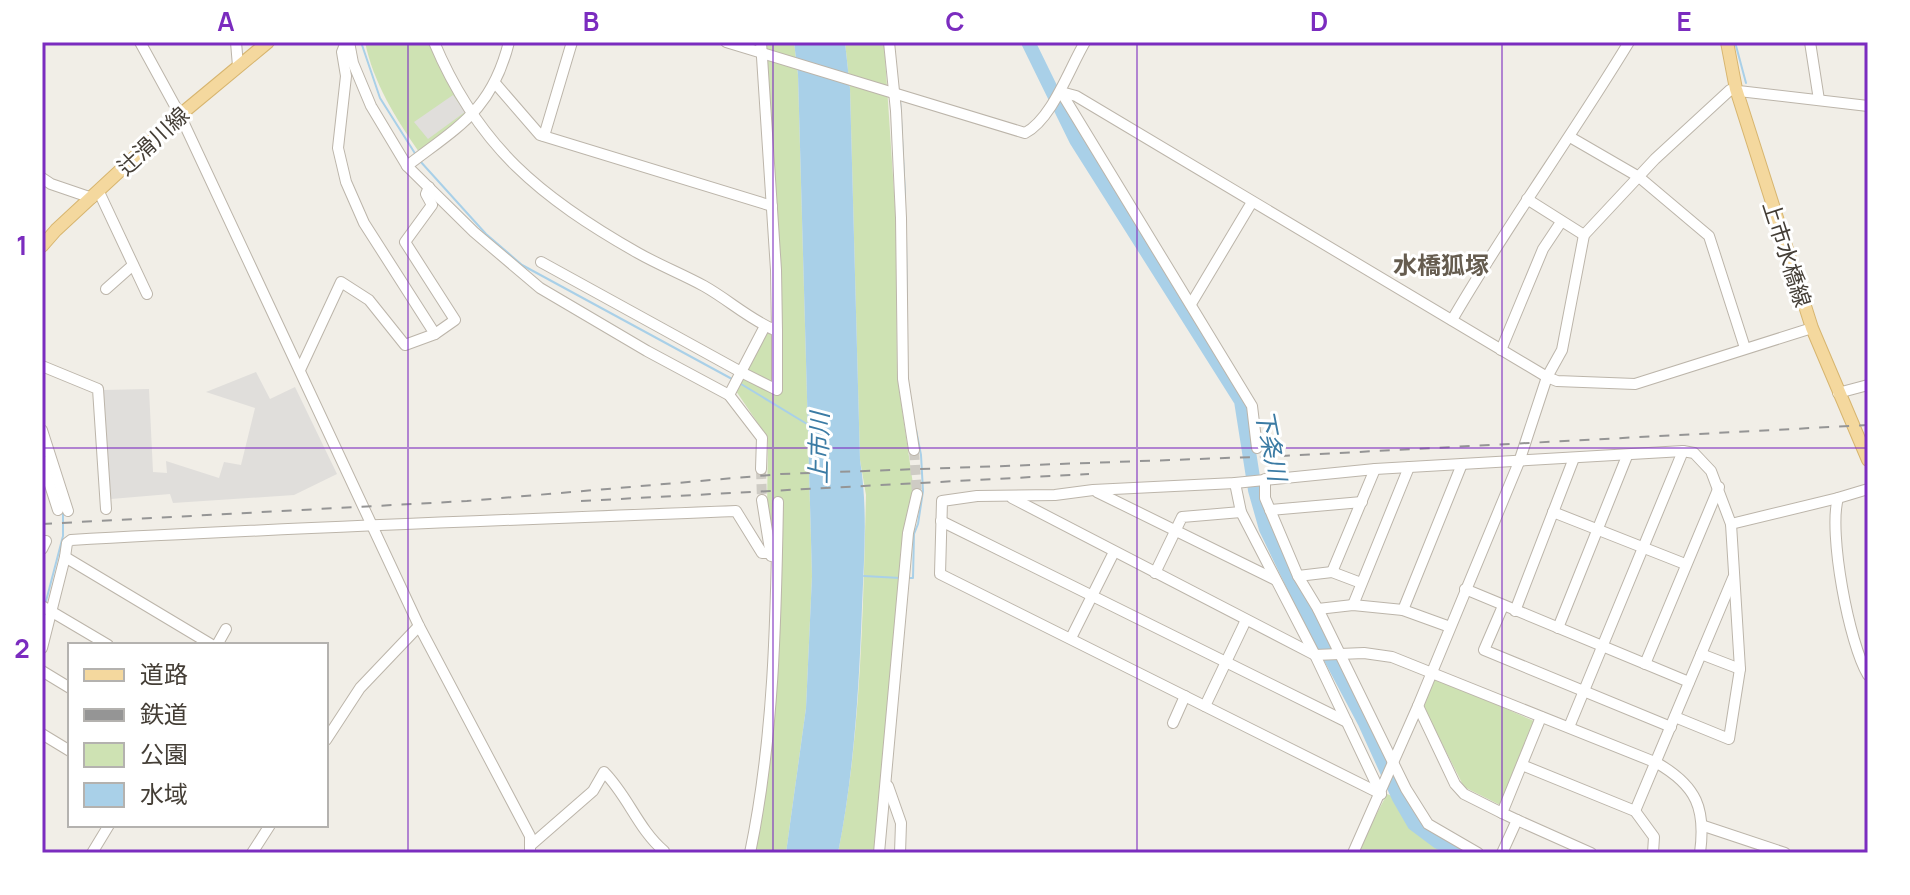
<svg xmlns="http://www.w3.org/2000/svg" width="1910" height="895" viewBox="0 0 1910 895" font-family="Manrope,'Noto Sans JP',sans-serif">
	<rect width="100%" height="100%" fill="#f1eee7"/>
	<g fill="#cee2b3">
		<path d="M365,42H432L469,115L419,152C396,119 373,82 365,42Z"/>
		<polygon points="767,42 794,42 798,75 812,576 806,708 786,853 754,853 767,778 779,661 781,574 767,509 768,438 736,391 772,321"/>
		<path d="M845,42H884L896,222L897,375L914,491L901,548L893,686L874,853H838C861,736 863,614 866,495L860,460L850,89Z"/>
		<polygon points="1435,678 1534,721 1500,805 1464,787 1423,706"/>
		<path d="M1387,794C1408,802 1402,813 1417,826C1430,838 1446,845 1462,853H1356Z"/>
	</g>
	<g fill="#e0dedb">
		<polygon points="453,95 465,112 428,139 414,122"/>
		<polygon points="256,372 270,399 295,387 337,474 294,495 173,503 170,494 111,499 103,390 149,389 153,472 167,473 166,461 219,478 224,462 241,465 255,408 206,392"/>
	</g>
	<path fill="#a9d0e8" d="M794,42H845L850,89L860,460C868,509 864,558 862,607C859,689 854,773 838,853H786L806,708L812,576L798,75Z"/>
	<g fill="none" stroke-linecap="round" stroke-linejoin="round">
		<g stroke="#a9d0e8" stroke-width="2">
			<polyline points="361,42 380,98 416,155"/>
			<polyline points="1735,42 1746,83"/>
			<polyline points="900,99 905,196"/>
			<polyline points="420,161 486,234 522,265 732,379"/>
			<polyline points="906,235 907,328"/>
			<polyline points="741,384 807,424"/>
			<polyline points="42,447 45,457"/>
			<polyline points="864,576 900,578"/>
			<polyline points="906,578 913,578 914,534 918,524 923,491 921,455 916,430"/>
			<polyline points="45,605 63,536 63,513"/>
			<polyline points="42,618 44,611"/>
		</g>
		<polyline stroke="#a9d0e8" stroke-width="14" points="1028,42 1076,140 1241,401 1255,490 1266,529 1304,608 1365,723 1399,798 1414,824 1438,842 1462,853"/>
		<g stroke="#cecbc4" stroke-width="10" stroke-dasharray="10 5" stroke-linecap="butt">
			<polyline points="914,450 917,494"/>
			<polyline points="761,469 762,500"/>
		</g>
		<g stroke="#bcb5aa" stroke-width="12">
			<g id="minor">
				<polyline points="140,42 180,115 419,626 530,836 530,853"/>
				<polyline points="236,42 238,66"/>
				<polyline points="346,42 342,52 346,76 338,148 346,182 364,223 435,334"/>
				<polyline points="349,42 353,63 371,106 407,166 474,232 540,288 647,351 729,395 762,438 761,469"/>
				<path d="M434,42C478,147 541,198 638,253C659,265 682,274 704,286C729,300 750,320 777,331L776,270L761,42"/>
				<path d="M726,42L1025,133C1052,119 1069,69 1085,42"/>
				<polyline points="889,42 896,111 901,218 903,379 914,450"/>
				<polyline points="1810,42 1819,100"/>
				<polyline points="495,83 540,135 772,206"/>
				<polyline points="1061,92 1076,96 1547,377 1557,381 1635,384 1812,328"/>
				<polyline points="1061,92 1252,406 1257,448"/>
				<polyline points="544,136 572,42"/>
				<polyline points="1570,137 1639,177 1709,236 1745,348"/>
				<path d="M407,166C459,126 492,110 509,42"/>
				<polyline points="42,178 51,184 92,198"/>
				<polyline points="99,192 147,294"/>
				<polyline points="1527,199 1584,235"/>
				<polyline points="541,262 741,372 765,326"/>
				<polyline points="106,289 133,265"/>
				<polyline points="1191,304 1252,202"/>
				<path d="M1452,320C1507,225 1572,136 1629,42"/>
				<polyline points="1501,350 1543,249 1561,222"/>
				<polyline points="42,366 98,389 106,509"/>
				<polyline points="300,370 341,282 369,300 405,345 435,334 455,320 405,242 432,205 426,194 429,187"/>
				<polyline points="1838,393 1868,385"/>
				<polyline points="729,395 741,372 777,390 777,331"/>
				<polyline points="42,430 68,511"/>
				<polyline points="42,460 58,510"/>
				<polyline points="1265,479 1265,498 1298,576 1318,609 1406,789 1428,824 1478,853"/>
				<polyline points="1235,483 1241,512 1315,655 1381,794"/>
				<path d="M1868,489L1838,498C1828,532 1849,644 1868,675"/>
				<polyline points="1097,492 1274,579"/>
				<path d="M1012,498L1315,655L1364,653L1392,657L1657,763C1697,786 1706,809 1700,853"/>
				<polyline points="762,500 771,556"/>
				<polyline points="1270,510 1362,502"/>
				<polyline points="1553,512 1685,564"/>
				<polyline points="941,521 1347,722"/>
				<polyline points="1731,524 1838,498"/>
				<polyline points="42,541 46,541 42,549"/>
				<path d="M65,557L67,543L71,540C293,527 514,520 736,511L762,553H770"/>
				<polyline points="1332,572 1375,469"/>
				<polyline points="1155,573 1182,517 1241,512"/>
				<polyline points="1298,576 1332,572 1361,583"/>
				<polyline points="1465,589 1689,682"/>
				<polyline points="1353,605 1409,467"/>
				<polyline points="42,606 108,645"/>
				<polyline points="1503,606 1484,650 1671,727"/>
				<polyline points="1318,609 1353,605 1403,610 1450,627"/>
				<polyline points="1403,610 1462,464"/>
				<polyline points="1515,611 1574,458"/>
				<polyline points="1558,628 1627,456"/>
				<polyline points="1071,638 1114,552"/>
				<polyline points="217,645 226,629"/>
				<polyline points="42,648 65,557 212,645"/>
				<polyline points="1701,654 1740,669"/>
				<polyline points="1645,664 1719,487"/>
				<polyline points="42,671 70,688"/>
				<polyline points="1205,706 1246,620"/>
				<polyline points="1418,706 1455,784 1464,794 1502,813"/>
				<polyline points="1173,723 1185,696"/>
				<polyline points="1569,727 1683,451"/>
				<polyline points="42,734 70,751"/>
				<polyline points="326,740 360,688 419,626"/>
				<polyline points="1522,765 1635,811 1654,837 1653,853"/>
				<polyline points="888,786 901,823 900,853"/>
				<polyline points="1381,794 940,574 942,501 977,496 1055,495 1093,490 1235,483 1375,469 1683,451 1694,453 1711,471 1731,524 1740,669 1729,739 1675,717"/>
				<polyline points="1635,811 1733,578"/>
				<polyline points="1517,820 1591,853"/>
				<polyline points="1704,826 1785,853"/>
				<path d="M531,845L593,791L604,772C628,796 638,829 664,851"/>
				<polyline points="92,853 109,825"/>
				<polyline points="252,853 270,825"/>
				<path d="M750,853C774,738 776,619 778,502"/>
				<polyline points="879,853 908,533 917,494"/>
				<polyline points="1353,853 1418,706 1519,462 1547,377 1562,350 1584,235 1655,159 1730,90 1868,106"/>
				<polyline points="1502,853 1517,820 1502,813 1541,717"/>
			</g>
		</g>
		<g stroke="#d7b56f" stroke-width="14">
			<g id="major">
				<polyline points="1727,42 1736,89 1812,328 1868,460"/>
				<polyline points="42,246 56,230 180,115 268,42"/>
			</g>
		</g>
		<use href="#minor" stroke="#fff" stroke-width="10"/>
		<use href="#major" stroke="#f4d89e" stroke-width="12"/>
		<g stroke="#959595" stroke-width="2" stroke-dasharray="10 10" stroke-linecap="butt">
			<polyline points="581,501 1089,474"/>
			<polyline points="42,524 467,501 781,474 1282,456 1868,425"/>
		</g>
	</g>
	<path fill="none" stroke="#7b2cbf" stroke-width="2" stroke-opacity="0.55" d="M408,42V853M773,42V853M1137,42V853M1502,42V853M42,448H1868"/>
	<g text-anchor="middle" dominant-baseline="central" stroke-width="6" stroke-linejoin="round" paint-order="stroke">
		<g font-size="22" fill="#443e36" stroke="#fff">
			<text transform="translate(153 141) rotate(-43)">辻滑川線</text>
			<text transform="translate(1787 254) rotate(72)">上市水橋線</text>
		</g>
		<g font-size="24" font-weight="bold" fill="#655c4f" stroke="#fff">
			<text x="1441" y="264">水橋狐塚</text>
		</g>
		<g font-size="24" font-style="italic" fill="#3b7ba4" stroke="#fff">
			<text transform="translate(1272 445) rotate(79)">下条川</text>
			<text transform="translate(818 448) rotate(-89)">上市川</text>
		</g>
	</g>
	<rect width="1910" height="895" fill="none" stroke="#ffffff" stroke-width="88"/>
	<rect x="68" y="643" width="260" height="184" fill="#ffffff" stroke="#b4b2af" stroke-width="2"/>
	<rect x="84" y="669" width="40" height="12" fill="#f4d89e" stroke="#b4b2af" stroke-width="2"/>
	<text x="140" y="683" font-size="24" fill="#443e36">道路</text>
	<rect x="84" y="709" width="40" height="12" fill="#959595" stroke="#b4b2af" stroke-width="2"/>
	<text x="140" y="723" font-size="24" fill="#443e36">鉄道</text>
	<rect x="84" y="743" width="40" height="24" fill="#cee2b3" stroke="#b4b2af" stroke-width="2"/>
	<text x="140" y="763" font-size="24" fill="#443e36">公園</text>
	<rect x="84" y="783" width="40" height="24" fill="#a9d0e8" stroke="#b4b2af" stroke-width="2"/>
	<text x="140" y="803" font-size="24" fill="#443e36">水域</text>
	<rect x="44" y="44" width="1822" height="807" fill="none" stroke="#7b2cbf" stroke-width="3"/>
	<g font-size="26" text-anchor="middle" font-weight="bold" fill="#7b2cbf">
		<text x="226" y="31">A</text>
		<text x="591" y="31">B</text>
		<text x="955" y="31">C</text>
		<text x="1319" y="31">D</text>
		<text x="1684" y="31">E</text>
		<text x="22" y="255">1</text>
		<text x="22" y="658">2</text>
	</g>
</svg>
